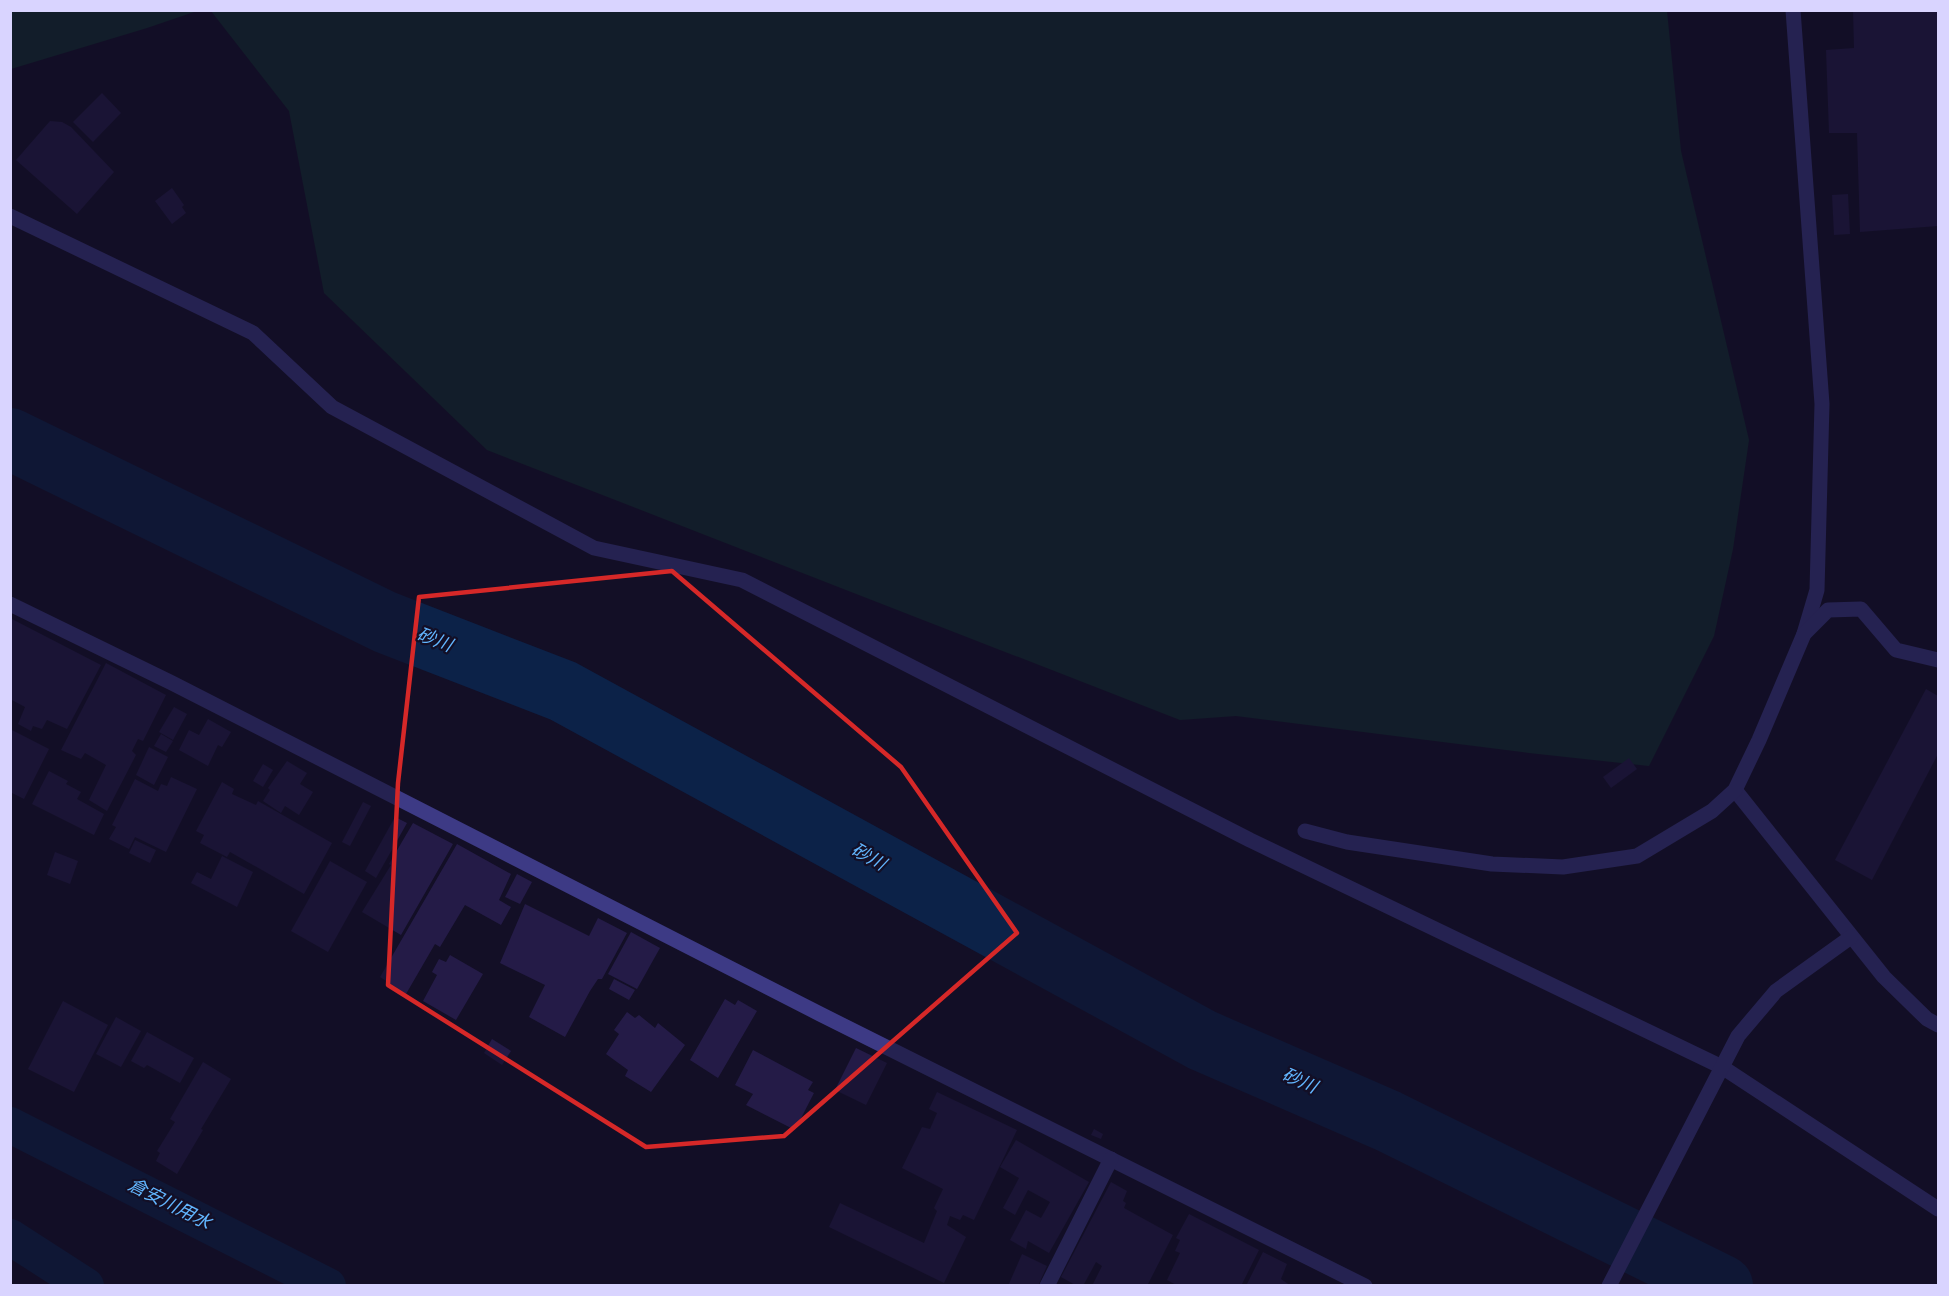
<svg xmlns="http://www.w3.org/2000/svg" width="1949" height="1296" viewBox="0 0 1949 1296" font-family="Overpass,'Noto Sans JP',sans-serif">
	<rect width="100%" height="100%" fill="#130f26"/>
	<g fill="#12302f">
		<polygon points="11,10 197,10 197,11 147,28 11,69"/>
		<polygon points="211,11 1667,11 1681,151 1749,440 1733,549 1714,636 1649,766 1529,753 1236,716 1180,720 487,450 324,293 289,111"/>
	</g>
	<g fill="none" stroke-linecap="round" stroke-linejoin="round">
		<g stroke="#0c2248" stroke-width="36">
			<polyline points="10,1125 328,1286"/>
			<polyline points="10,1237 86,1286"/>
		</g>
		<polyline stroke="#0c2248" stroke-width="62" points="10,439 385,622 563,691 1202,1040 1388,1121 1722,1286"/>
	</g>
	<g fill="#241b47">
		<polygon points="1853,10 1938,10 1938,226 1860,232 1857,133 1829,133 1826,50 1854,48"/>
		<polygon points="102,93 121,113 93,142 73,122"/>
		<polygon points="50,121 62,122 71,127 114,172 77,214 16,160"/>
		<polygon points="172,188 184,205 182,207 186,213 172,224 155,201"/>
		<polygon points="1848,194 1850,234 1834,235 1832,195"/>
		<polygon points="10,618 101,665 67,729 47,720 42,729 33,726 31,731 18,724 25,707 10,699"/>
		<polygon points="106,663 166,695 143,741 138,739 132,751 136,755 107,811 89,800 106,765 85,753 81,759 61,750"/>
		<polygon points="1926,689 1938,696 1938,754 1872,880 1835,860"/>
		<polygon points="174,707 187,714 173,740 159,732"/>
		<polygon points="208,719 231,732 222,747 218,745 208,766 179,750 189,730 199,735"/>
		<polygon points="10,729 49,749 24,799 10,792"/>
		<polygon points="161,734 173,741 166,752 154,746"/>
		<polygon points="149,747 168,757 154,785 136,775"/>
		<polygon points="1629,758 1637,769 1611,788 1603,777"/>
		<polygon points="287,761 307,773 300,784 313,792 299,815 285,806 281,813 263,801 270,790 268,788"/>
		<polygon points="263,764 273,770 263,787 253,781"/>
		<polygon points="49,771 68,781 66,784 81,792 77,799 104,814 94,835 32,804"/>
		<polygon points="171,777 197,789 166,852 135,837 129,849 109,839 116,827 112,825 135,779 158,791 161,784 167,786"/>
		<polygon points="222,782 234,789 232,794 256,805 258,801 332,843 304,894 230,852 227,857 200,843 204,835 196,831"/>
		<polygon points="363,802 371,806 350,846 342,842"/>
		<polygon points="395,817 407,823 376,878 365,871"/>
		<polygon points="413,823 453,844 401,935 362,912 391,865 389,864"/>
		<polygon points="135,840 156,850 150,863 129,853"/>
		<polygon points="457,844 511,874 499,900 511,907 501,925 465,905 440,947 435,944 406,994 380,977"/>
		<polygon points="55,852 78,861 70,884 47,875"/>
		<polygon points="222,856 253,872 237,907 191,883 197,872 211,879"/>
		<polygon points="330,861 367,882 328,952 291,931"/>
		<polygon points="517,874 532,882 520,904 505,897"/>
		<polygon points="525,904 589,936 598,918 627,933 602,979 598,979 590,991 565,1037 529,1017 545,985 500,963"/>
		<polygon points="631,932 660,948 637,989 608,974"/>
		<polygon points="450,955 483,974 456,1020 423,1001 437,975 432,972 439,959 446,962"/>
		<polygon points="614,979 635,990 629,1000 609,989"/>
		<polygon points="725,999 735,1005 738,1000 757,1011 718,1078 690,1060"/>
		<polygon points="63,1001 108,1025 74,1092 28,1069"/>
		<polygon points="627,1012 635,1018 639,1015 655,1028 658,1023 685,1045 651,1092 625,1076 628,1070 606,1054 619,1034 614,1030"/>
		<polygon points="116,1017 141,1031 121,1067 96,1054"/>
		<polygon points="147,1032 194,1058 180,1083 147,1065 144,1068 131,1061"/>
		<polygon points="492,1039 511,1051 502,1065 484,1053"/>
		<polygon points="856,1048 887,1063 866,1105 835,1090"/>
		<polygon points="753,1050 813,1082 808,1090 814,1093 795,1130 746,1105 753,1094 735,1085"/>
		<polygon points="203,1062 231,1079 201,1129 203,1130 177,1174 156,1161 160,1153 157,1151 175,1122 170,1119"/>
		<polygon points="937,1092 1017,1130 974,1220 963,1215 960,1220 950,1216 947,1225 966,1237 944,1283 829,1227 840,1203 924,1243 937,1211 934,1208 943,1189 902,1168 922,1127 930,1129 937,1113 929,1109"/>
		<polygon points="1094,1129 1103,1134 1101,1139 1091,1135"/>
		<polygon points="1016,1140 1089,1182 1049,1253 1028,1241 1026,1249 1010,1240 1026,1210 1041,1218 1050,1202 1028,1190 1015,1215 1003,1208 1019,1178 1000,1167"/>
		<polygon points="1111,1182 1127,1191 1123,1201 1126,1203 1124,1208 1173,1235 1147,1286 1092,1286 1102,1266 1096,1262 1083,1286 1077,1286 1061,1277"/>
		<polygon points="1189,1214 1259,1250 1241,1286 1178,1286 1167,1280 1180,1253 1175,1251 1180,1240 1176,1238"/>
		<polygon points="1263,1252 1287,1264 1281,1279 1291,1286 1246,1286"/>
		<polygon points="1022,1254 1047,1266 1038,1286 1008,1286"/>
	</g>
	<g fill="none" stroke-linecap="round" stroke-linejoin="round">
		<g stroke="#3d3a85" stroke-width="15">
			<polyline points="1793,10 1822,404 1817,590 1804,634"/>
			<polyline points="10,216 253,333 332,407 594,548 742,580 1250,840 1722,1067 1938,1209"/>
			<polyline points="10,604 172,683 820,1014 1365,1286"/>
			<polyline points="1735,790 1884,977 1927,1019 1938,1025"/>
			<polyline points="1305,831 1347,842 1492,864 1563,867 1637,856 1712,811 1735,790 1759,740 1804,634 1828,610 1861,609 1896,650 1938,660"/>
			<polyline points="1047,1286 1111,1159"/>
			<polyline points="1609,1286 1738,1036 1776,991 1851,937"/>
		</g>
	</g>
	<path d="M0 0H1949V1296H0ZM672,571L901,767L1017,933L784,1136L646,1147L388,985L398,783L419,597Z" fill="#130f26" fill-opacity=".55" fill-rule="evenodd"/>
	<path fill="none" stroke="#d62828" stroke-width="4.5" stroke-linejoin="round" d="M672,571L901,767L1017,933L784,1136L646,1147L388,985L398,783L419,597Z"/>
	<g text-anchor="middle" dominant-baseline="central" stroke-width="4.5" stroke-linejoin="round" paint-order="stroke">
		<g font-size="18" font-style="italic" fill="#62b6ff" stroke="#130f26">
			<text transform="translate(434 641) rotate(21)">砂川</text>
			<text transform="translate(868 858) rotate(29)">砂川</text>
			<text transform="translate(1299 1082) rotate(24)">砂川</text>
			<text transform="translate(169 1205) rotate(27)">倉安川用水</text>
		</g>
	</g>
	<rect width="1949" height="1296" fill="none" stroke="#d9d4ff" stroke-width="24"/>
</svg>
